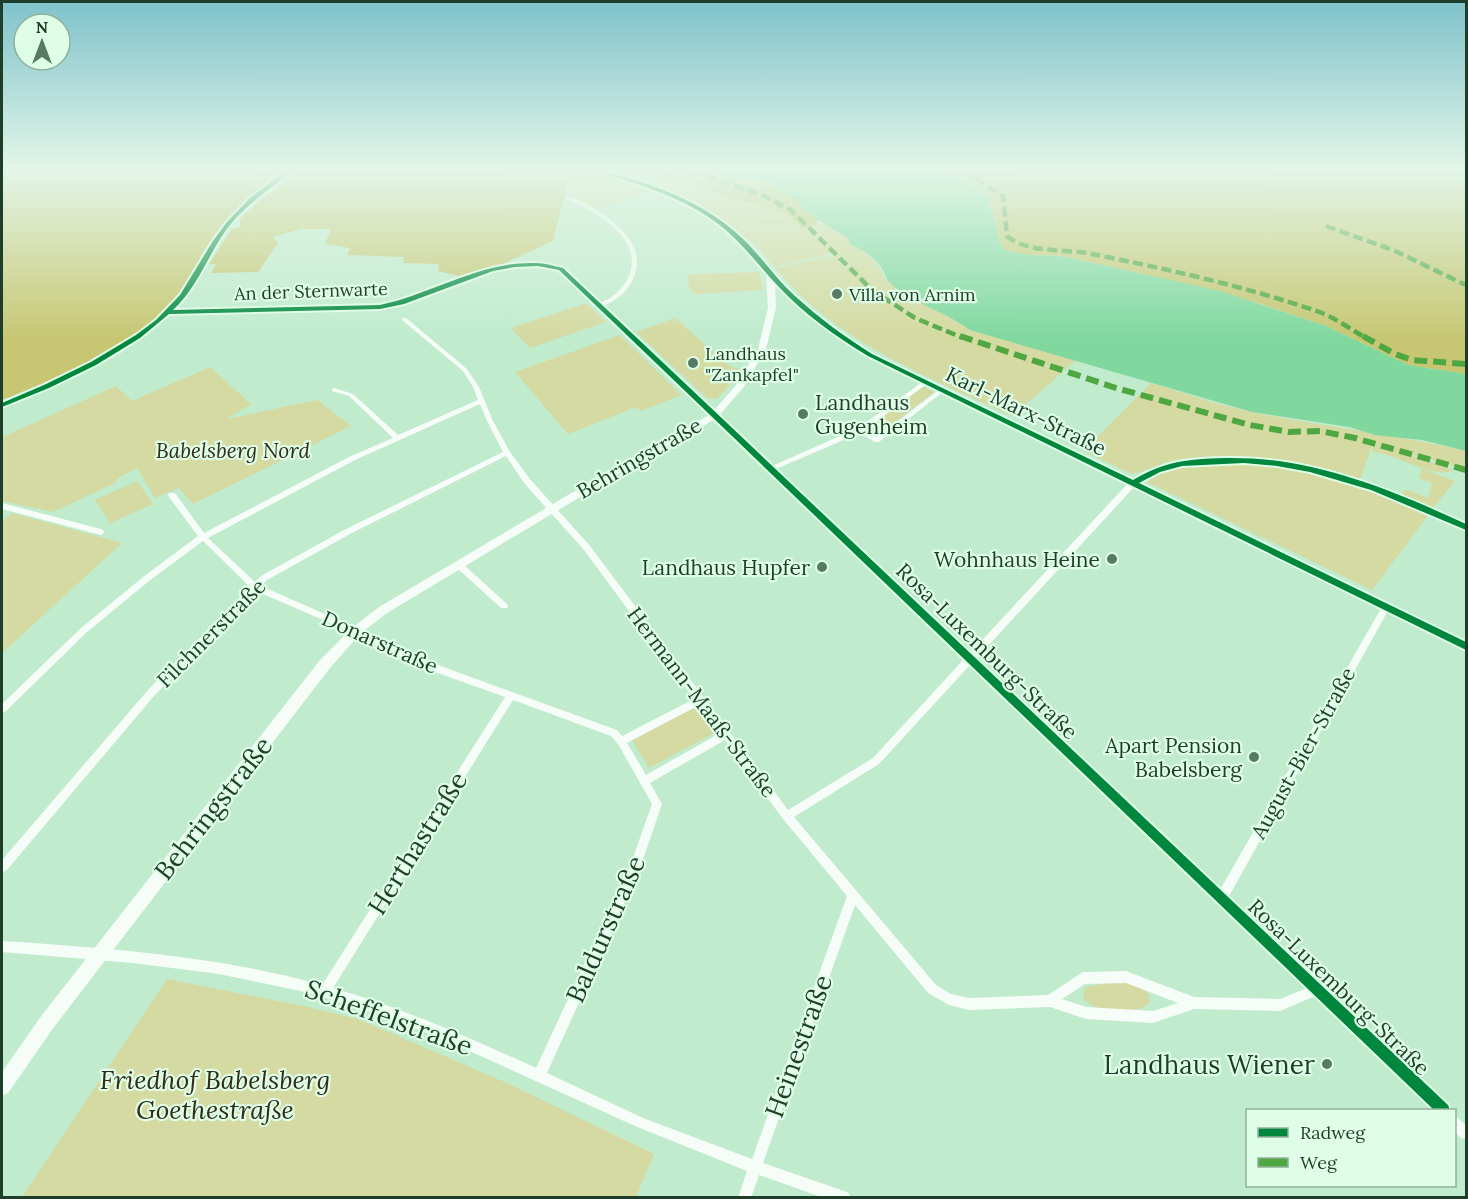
<svg xmlns="http://www.w3.org/2000/svg" width="1468" height="1199" viewBox="0 0 1468 1199" font-family="Lora,serif">
	<rect width="100%" height="100%" fill="#c0ebcd"/>
	<g fill="#d4daa1">
		<polygon points="575,171 610,177 649,190 598,210 569,194"/>
		<path d="M667,171H718L741,179L765,181L790,196L819,220L815,222L818,224L823,223L849,239L850,245L862,249L876,263L887,281L912,298L954,318L970,330L1076,360L1065,370L1032,362L1063,372L1012,416C928,377 836,342 775,268L836,255L835,253L774,267C743,226 697,202 650,183Z"/>
		<polygon points="759,272 763,290 694,294 689,287 688,274"/>
		<polygon points="586,303 606,322 530,348 511,328"/>
		<polygon points="675,318 729,366 742,370 717,399 707,398 636,332"/>
		<polygon points="620,335 681,395 641,411 636,407 568,434 515,372"/>
		<polygon points="210,367 251,404 227,419 317,400 351,426 193,504 179,488 155,498 137,468 118,478 115,483 53,512 2,501 2,437 116,386 132,401"/>
		<path d="M1151,383C1184,393 1218,405 1253,412C1324,427 1396,434 1466,451V470L1396,450L1453,470C1434,481 1396,453 1372,452L1373,443L1360,480C1300,462 1239,449 1175,460C1160,463 1147,471 1132,474L1083,451Z"/>
		<polygon points="922,386 934,392 882,432 874,433 869,430 870,427"/>
		<path d="M1250,463C1312,471 1371,490 1429,514L1372,590L1147,482C1175,461 1216,464 1250,463Z"/>
		<polygon points="1422,469 1455,481 1433,508 1402,495 1404,490 1407,490 1428,498 1432,483 1419,478"/>
		<polygon points="137,481 153,504 110,523 95,500"/>
		<polygon points="12,513 122,543 2,653 2,522"/>
		<polygon points="698,706 716,732 649,768 632,740"/>
		<polygon points="167,979 308,1007 358,1019 507,1083 654,1154 636,1197 22,1197"/>
		<path d="M1115,982C1128,983 1153,984 1149,1003C1137,1016 1091,1014 1083,997L1085,987Z"/>
	</g>
	<g fill="#c7c773">
		<path d="M2,171H176L187,179L218,171H284C259,189 235,208 216,233C197,257 188,287 165,309C124,350 56,379 2,400Z"/>
		<polygon points="297,171 571,171 553,241 494,268 459,276 438,271 439,264 403,263 404,257 347,255 350,248 325,244 331,229 301,229 273,237 278,243 258,272 211,273 216,264 209,264 232,229 240,227 240,219 247,212"/>
		<polygon points="656,171 718,171 741,179 765,181 790,196 819,220 815,222 818,224 803,228 785,212 733,198"/>
		<path d="M947,171H1466V374L1408,365L1326,326L1254,302L1147,275L1062,256L1028,255L1004,250C998,241 997,229 995,218C991,192 968,183 947,171Z"/>
	</g>
	<path fill="#80d89f" d="M718,171H947L991,196L988,203C999,217 994,236 1004,250L1028,255L1061,256L1220,291L1326,326L1408,365L1466,374V451L1422,440L1375,435L1349,427L1252,412L970,330C945,311 912,304 889,282C886,279 885,274 883,270C875,258 863,249 850,245L849,239L812,216L790,196L766,181L741,179Z"/>
	<g fill="none" stroke-linecap="round" stroke-linejoin="round">
		<g fill="#f6fcf8" fill-rule="evenodd">
			<path d="M565,197C577,198 589,205 599,212C622,227 647,249 633,279C627,292 617,300 603,306L772,466L858,428L924,381H928V383L865,430L877,437L940,389H944V391L879,442H875L860,433L776,469L970,653L1130,481C1140,476 1149,470 1159,467C1179,460 1201,459 1222,458C1309,457 1389,489 1466,524V530C1444,522 1424,511 1403,502C1343,478 1283,462 1219,463C1201,464 1182,464 1164,470C1154,473 1145,479 1136,485L976,659L1220,890L1383,605H1389L1390,607L1389,609L1228,898L1447,1106L1449,1110H1434L1315,996L1280,1011L1194,1009L1153,1023L1086,1019L1050,1007L969,1010L949,1005L928,993L855,905L763,1163L844,1191L849,1193L850,1198H824L759,1175L751,1198H738L747,1171L635,1126L454,1044L385,1016L347,1004L305,992L219,974L133,963L2,952V941C109,948 218,956 322,985L505,697L432,671L353,633L256,591L154,696L6,871L2,872V860L148,690L250,587L203,541L149,581L87,632L5,712L2,713V704L81,628L143,577L198,536L169,497L168,495L169,493H175L204,533L351,456L393,438L349,396L332,391V389L334,388L353,394L398,435L478,400L473,387L463,371L402,320V318H406L467,369L479,387L493,421L510,452L530,479L590,546L788,810L873,758L964,659L559,270L538,266L515,267L493,271L404,303L380,309L166,314L163,312L166,310L380,305L400,301L490,269L515,263H538L563,268L600,303C612,298 622,290 628,278C646,238 596,212 565,199ZM480,404L487,421L503,452L344,530L261,576L255,582L208,538L355,460ZM506,456L524,483L584,550L694,699L622,736L617,730L438,665L359,629L261,586L267,580L350,534ZM970,665L1307,988L1280,999L1194,997L1126,971L1083,972L1048,995L969,998L951,994L936,985L794,817L879,764ZM513,700L611,736L618,744L652,804L630,866L536,1068C470,1038 403,1008 333,988ZM699,705L720,733L646,775L627,743ZM725,740L783,819L847,896L752,1159L643,1118L547,1073L639,871L662,804L650,783ZM1126,983L1178,1003L1153,1011L1086,1007L1062,999L1085,984Z"/>
			<polygon points="2,503 101,529 105,532 101,535 2,509"/>
			<polygon points="459,562 462,563 507,604 508,606 507,608 501,608 456,567 455,565"/>
			<polygon points="1454,1116 1458,1118 1466,1125 1466,1139 1461,1138 1454,1131"/>
		</g>
		<g fill="#f6fcf8" fill-rule="evenodd">
			<path d="M285,171H293C272,189 248,203 231,225C211,250 200,282 179,306C142,346 89,372 40,393C27,398 15,405 2,408V402C61,378 130,351 174,301C190,283 200,260 213,240C231,211 257,191 285,171Z"/>
			<path d="M595,171C640,171 711,207 743,238C762,256 777,278 796,296C820,318 846,336 873,353L1466,641V651L867,357L814,321L775,284L776,308L766,349L743,388L717,418L625,470L387,613L360,634L330,668L54,1027L8,1093L2,1096V1072L42,1015L320,660L352,628L379,607L617,466L711,414L736,385L758,349L768,308L766,274L742,245L717,224L684,204L650,189Z"/>
		</g>
		<g stroke="#4fa742" stroke-width="4.5" stroke-dasharray="10 4.5" stroke-linecap="butt">
			<polyline points="693,171 762,195 791,210 872,290 915,318 963,338"/>
			<path d="M963,171L1003,196L1007,236C1027,253 1062,249 1087,253C1163,268 1249,287 1322,313C1337,319 1352,330 1366,338"/>
			<polyline points="1326,226 1393,250 1466,285"/>
		</g>
		<g stroke="#4fa742" stroke-width="6" stroke-dasharray="13 6" stroke-linecap="butt">
			<polyline points="960,336 1116,388 1250,425 1289,432 1320,431 1355,438 1466,470"/>
			<polyline points="1363,336 1395,354 1412,360 1466,364"/>
		</g>
		<g stroke="#dffee7" stroke-width="4">
			<g id="cycleway">
				<path d="M286,171H292C268,191 242,207 224,233C207,258 196,289 173,310L380,305C432,294 481,261 536,263C545,263 554,266 563,268L1448,1105L1450,1110H1434L559,270L538,266L515,267L493,271L404,304L380,309L169,314L140,338L96,365L49,388L2,407V403L44,385L91,362L136,335L156,320L180,295L213,241L227,222L251,197Z"/>
				<path d="M596,171C608,171 619,175 631,179C672,191 712,209 743,239C762,257 776,279 795,296C819,318 845,337 872,354L1133,480C1165,461 1188,459 1225,458C1310,456 1390,489 1466,524V530L1371,490L1310,472L1277,466L1244,463L1182,466L1160,472L1139,483L1466,642V650L868,356C835,336 804,314 778,286C758,265 741,241 717,223C692,204 661,192 631,182C619,178 607,176 596,171Z"/>
			</g>
		</g>
		<use href="#cycleway" fill="#00873e" fill-rule="evenodd"/>
	</g>
	<linearGradient id="sky" x2="0" y2="1"><stop stop-color="#7ec2cb"/><stop offset="0.5" stop-color="#e3f6e8"/><stop offset="1" stop-color="#e3f6e8" stop-opacity="0"/></linearGradient>
	<rect width="1468" height="339" fill="url(#sky)"/>
	<g fill="#577b62" stroke="#dffee7" stroke-width="2">
		<circle cx="837" cy="294" r="6"/>
		<circle cx="693" cy="363" r="6"/>
		<circle cx="803" cy="414" r="6"/>
		<circle cx="1112" cy="559" r="6"/>
		<circle cx="822" cy="567" r="6"/>
		<circle cx="1254" cy="757" r="6"/>
		<circle cx="1327" cy="1064" r="6"/>
	</g>
	<g text-anchor="middle" dominant-baseline="central" stroke-width="4.5" stroke-linejoin="round" paint-order="stroke">
		<g font-size="18" fill="#1e3e29" stroke="#dffee7">
			<text transform="translate(311 291) rotate(-2)">An der Sternwarte</text>
		</g>
		<g font-size="18" fill="#1e3e29" stroke="#dffee7" text-anchor="start">
			<text x="849" y="294">Villa von Arnim</text>
			<text x="705" y="353">Landhaus<tspan x="705" dy="21">"Zankapfel"</tspan></text>
		</g>
		<g font-size="21" fill="#1e3e29" stroke="#dffee7" text-anchor="end">
			<text x="815" y="402" text-anchor="start">Landhaus<tspan x="815" dy="24">Gugenheim</tspan></text>
			<text x="1100" y="559">Wohnhaus Heine</text>
			<text x="810" y="567">Landhaus Hupfer</text>
			<text x="1242" y="745">Apart Pension<tspan x="1242" dy="24">Babelsberg</tspan></text>
		</g>
		<g font-size="21" fill="#1e3e29" stroke="#dffee7">
			<text transform="translate(1026 411) rotate(26)">Karl-Marx-Straße</text>
			<text transform="translate(639 458) rotate(-30)">Behringstraße</text>
			<text transform="translate(211 633) rotate(-45)">Filchnerstraße</text>
			<text transform="translate(380 642) rotate(24)">Donarstraße</text>
			<text transform="translate(987 651) rotate(44)">Rosa-Luxemburg-Straße</text>
			<text transform="translate(702 702) rotate(53)">Hermann-Maaß-Straße</text>
			<text transform="translate(1303 753) rotate(-61)">August-Bier-Straße</text>
			<text transform="translate(1339 987) rotate(44)">Rosa-Luxemburg-Straße</text>
		</g>
		<g font-size="21" font-style="italic" fill="#322c18" stroke="#dffee7">
			<text x="233" y="450">Babelsberg Nord</text>
		</g>
		<g font-size="26" fill="#1e3e29" stroke="#dffee7">
			<text transform="translate(213 808) rotate(-52)">Behringstraße</text>
			<text transform="translate(417 843) rotate(-58)">Herthastraße</text>
			<text transform="translate(605 929) rotate(-66)">Baldurstraße</text>
			<text transform="translate(389 1017) rotate(20)">Scheffelstraße</text>
			<text transform="translate(798 1046) rotate(-70)">Heinestraße</text>
		</g>
		<g font-size="26" fill="#1e3e29" stroke="#dffee7" text-anchor="end">
			<text x="1315" y="1064">Landhaus Wiener</text>
		</g>
		<g font-size="26" font-style="italic" fill="#322c18" stroke="#dffee7">
			<text x="215" y="1079">Friedhof Babelsberg<tspan x="215" dy="30">Goethestraße</tspan></text>
		</g>
	</g>
	<rect width="1468" height="1199" fill="none" stroke="#1e3e29" stroke-width="6"/>
	<rect x="1246" y="1109" width="210" height="78" fill="#dffee7" stroke="#92b19b" stroke-width="1.5"/>
	<rect x="1258" y="1128" width="30" height="9" fill="#00873e" stroke="#92b19b" stroke-width="1.5"/>
	<text x="1300" y="1139" font-size="18" fill="#1e3e29">Radweg</text>
	<rect x="1258" y="1158" width="30" height="9" fill="#4fa742" stroke="#92b19b" stroke-width="1.5"/>
	<text x="1300" y="1169" font-size="18" fill="#1e3e29">Weg</text>
	<g transform="translate(42 42)"><circle r="28" fill="#dffee7" stroke="#92b19b" stroke-width="1.5"/>
	<path d="M0-4.5L10 22L0 15L-10 22Z" fill="#577b62"/>
	<text y="-9" font-size="16" font-weight="bold" text-anchor="middle" fill="#1e3e29">N</text>
	</g>
</svg>
